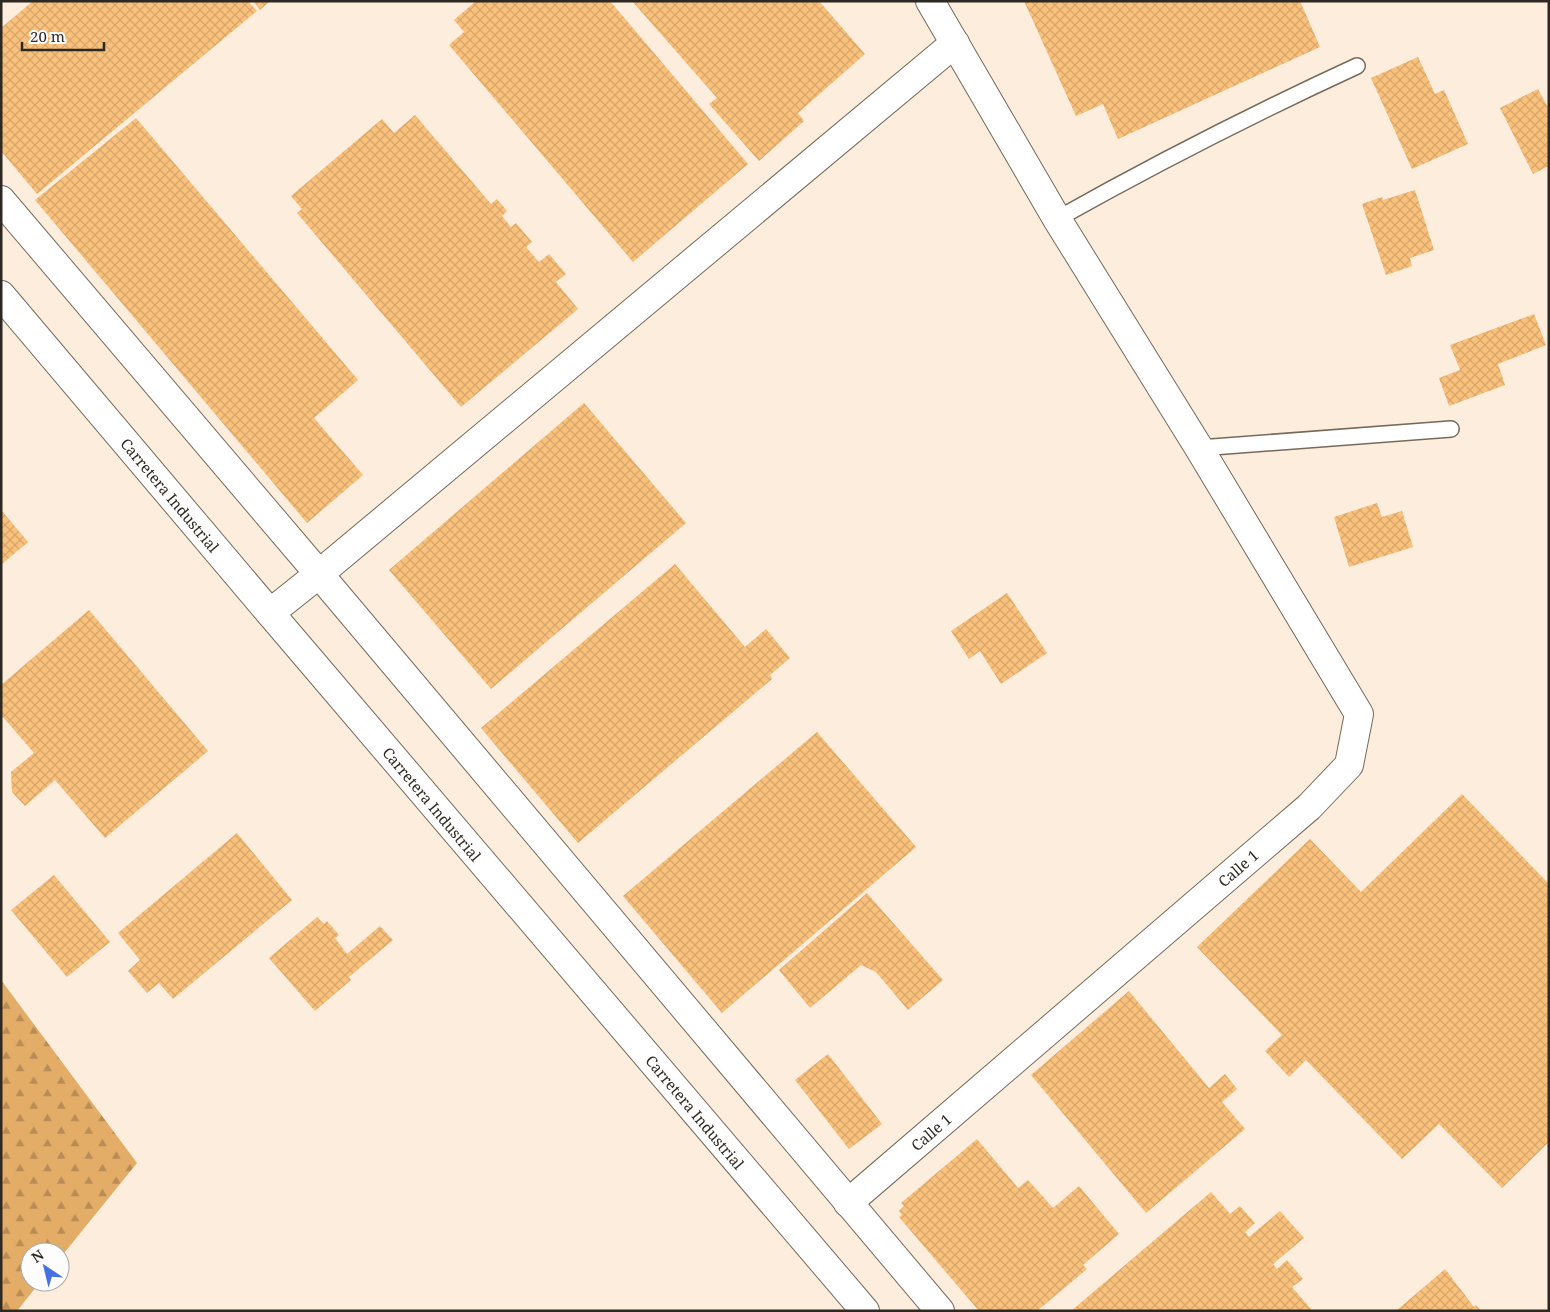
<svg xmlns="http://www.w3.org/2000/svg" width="1550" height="1312" viewBox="0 0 1550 1312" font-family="'Noto Serif',serif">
	<defs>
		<pattern id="forest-firs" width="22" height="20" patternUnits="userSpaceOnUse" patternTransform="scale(1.25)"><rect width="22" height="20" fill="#e3ac67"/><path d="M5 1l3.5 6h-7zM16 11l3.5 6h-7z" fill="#b88c54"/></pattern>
		<pattern id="building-cross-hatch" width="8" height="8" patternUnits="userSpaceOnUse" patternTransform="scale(1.25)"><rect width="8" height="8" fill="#fac17c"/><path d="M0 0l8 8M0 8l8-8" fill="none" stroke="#d7a66b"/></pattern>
	</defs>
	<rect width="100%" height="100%" fill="#fceddc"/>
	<polygon fill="url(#forest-firs)" points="1,980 137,1163 60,1258 60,1252 30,1252 30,1282 40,1282 17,1311 1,1311"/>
	<g fill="url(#building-cross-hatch)">
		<polygon points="33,1 248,1 257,11 37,194 1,151 1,28"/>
		<polygon points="253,1 270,1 260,10"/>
		<polygon points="476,1 610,1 748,164 633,262 449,45 464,32 454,20"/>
		<polygon points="632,1 819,1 865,54 798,113 804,121 759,161 709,104 717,98"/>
		<polygon points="1024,1 1300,1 1320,47 1118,139 1103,104 1076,116"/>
		<polygon points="1418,57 1435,94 1444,90 1468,144 1412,169 1371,78"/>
		<polygon points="1538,89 1549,109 1549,166 1533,174 1500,108"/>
		<polygon points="415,115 491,204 497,199 507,211 502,216 511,227 516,223 532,242 526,247 539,262 549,254 566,274 556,282 578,309 461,407 297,213 302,209 291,196 382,119 394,133"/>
		<polygon points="136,118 358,380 314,418 363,475 307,523 35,200"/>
		<polygon points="1415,190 1434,250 1410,258 1412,266 1386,275 1362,204 1382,197 1383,200"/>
		<polygon points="1534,314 1546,345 1498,364 1505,385 1449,406 1439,378 1460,370 1450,345"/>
		<polygon points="584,403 686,523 491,689 389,570"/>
		<polygon points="1377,503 1382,517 1402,511 1413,547 1349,567 1334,517"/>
		<polygon points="1,510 28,542 1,565"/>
		<polygon points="675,564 745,647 766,629 790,658 770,675 772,679 578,843 481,728"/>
		<polygon points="1007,593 1047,653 1001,684 980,651 969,659 951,631"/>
		<polygon points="89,610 208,751 105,838 55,780 25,806 12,792 11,772 34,753 3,717 1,719 1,685"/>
		<polygon points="817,732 916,847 722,1013 623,896"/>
		<polygon points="1462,794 1549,884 1549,1142 1502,1188 1439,1124 1402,1159 1306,1060 1289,1077 1265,1051 1282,1035 1197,947 1310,839 1361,892"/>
		<polygon points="237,833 292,900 173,999 159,983 147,993 128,971 140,960 118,933"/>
		<polygon points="54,875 110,942 67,977 11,910"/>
		<polygon points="867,893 943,980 908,1010 876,972 861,965 810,1008 779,970"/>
		<polygon points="317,917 324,924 327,921 339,935 335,938 347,954 380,926 393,940 349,977 351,980 315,1011 269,958"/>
		<polygon points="1129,991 1209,1088 1225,1074 1237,1089 1222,1102 1245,1129 1146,1213 1031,1075"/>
		<polygon points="828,1054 882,1124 849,1149 795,1080"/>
		<polygon points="977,1139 1018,1188 1028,1180 1053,1208 1079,1186 1119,1234 1083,1265 1087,1269 1037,1311 979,1311 899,1217 902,1215 899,1211 904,1206 901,1203"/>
		<polygon points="1211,1192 1230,1214 1240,1206 1255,1223 1245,1232 1249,1237 1280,1211 1304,1238 1273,1264 1277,1269 1287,1260 1303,1279 1292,1287 1311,1309 1309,1311 1071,1311"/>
		<polygon points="1445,1269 1474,1307 1476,1305 1481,1311 1396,1311"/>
	</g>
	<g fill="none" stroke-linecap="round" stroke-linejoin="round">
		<g stroke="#776a5b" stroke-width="18">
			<g id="service">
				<path d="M1057,219C1155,164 1255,113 1357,66"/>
				<polyline points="1199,448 1451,429"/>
			</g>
		</g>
		<g stroke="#776a5b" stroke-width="30">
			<g id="minor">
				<polyline points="1,200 319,574 940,1311"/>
				<polyline points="270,613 319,574 955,43"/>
				<polyline points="848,1203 1309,807 1349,765 1359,714 1199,448 1057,219 930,1"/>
			</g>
		</g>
		<g stroke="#776a5b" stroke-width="30">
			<polyline id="tertiary" points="1,295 270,613 865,1311"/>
		</g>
		<use href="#service" stroke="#fff" stroke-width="15"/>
		<use href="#minor" stroke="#fff" stroke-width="28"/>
		<use href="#tertiary" stroke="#fff" stroke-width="28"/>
	</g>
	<g text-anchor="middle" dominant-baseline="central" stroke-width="5" stroke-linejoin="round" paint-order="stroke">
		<g font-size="15" fill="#2d2821" stroke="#fdfdfd">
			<text transform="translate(170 495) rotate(50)">Carretera Industrial</text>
			<text transform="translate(432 804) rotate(50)">Carretera Industrial</text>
			<text transform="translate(1238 868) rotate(-41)">Calle 1</text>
			<text transform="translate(695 1112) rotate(50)">Carretera Industrial</text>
			<text transform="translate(931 1132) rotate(-41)">Calle 1</text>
		</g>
	</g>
	<rect width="1550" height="1312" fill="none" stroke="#2d2821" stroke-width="5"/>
	<g transform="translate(45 1267) rotate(325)"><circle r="24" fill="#fdfdfd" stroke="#aaa8a5"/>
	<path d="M0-4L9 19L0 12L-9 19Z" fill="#4571e3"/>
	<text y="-8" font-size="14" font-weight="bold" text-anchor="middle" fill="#2d2821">N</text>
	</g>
	<path d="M22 42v8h82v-8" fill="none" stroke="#2d2821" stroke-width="2.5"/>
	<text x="30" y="42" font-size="15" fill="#2d2821" stroke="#fdfdfd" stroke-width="4" paint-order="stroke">20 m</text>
</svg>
